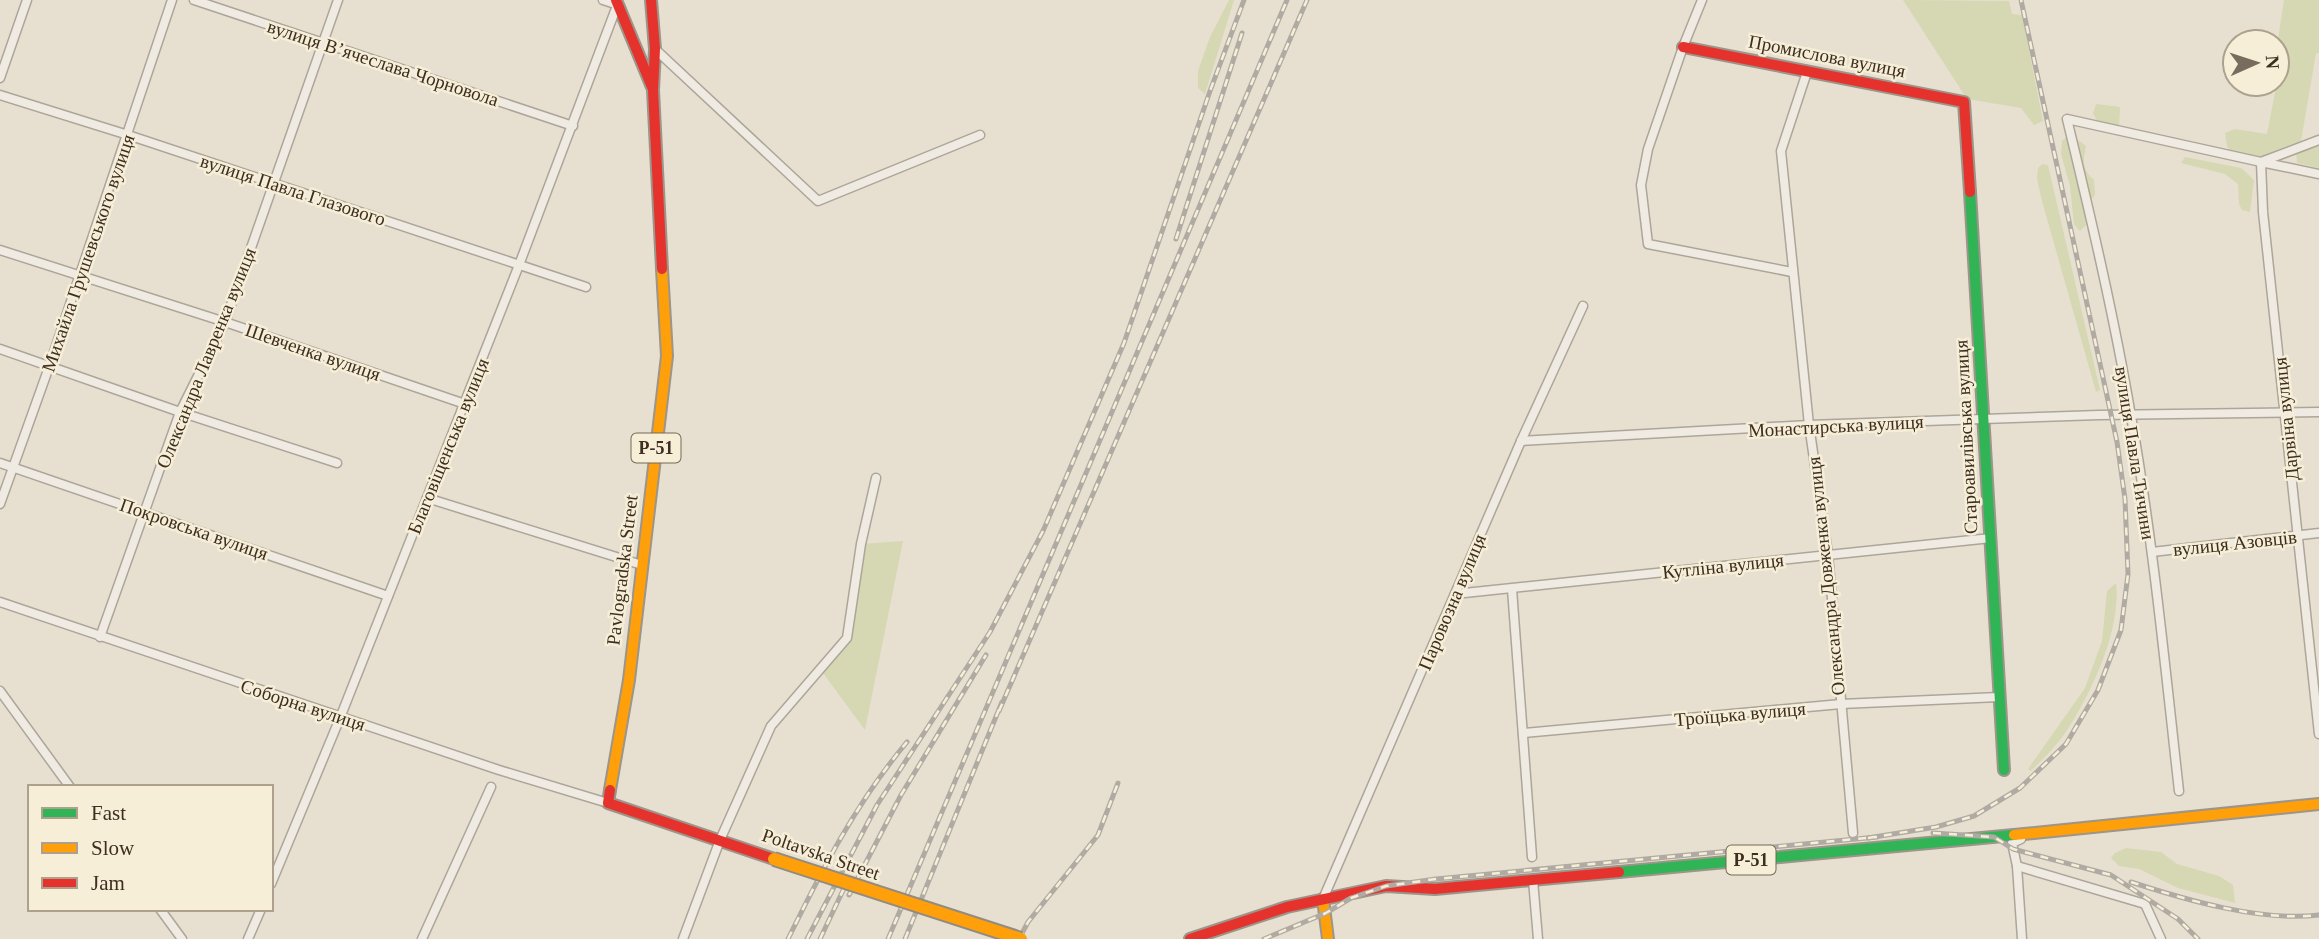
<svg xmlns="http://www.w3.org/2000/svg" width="2319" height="939" viewBox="0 0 2319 939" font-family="'Times New Roman',serif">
	<rect width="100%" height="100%" fill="#e7e0d1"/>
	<g fill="#d6d7b3">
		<polygon points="1229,0 1234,0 1205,94 1198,88 1198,71 1210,37"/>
		<polygon points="1903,0 2009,1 2012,14 2022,15 2043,121 2034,125 2021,108 1967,99"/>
		<path d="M2284,0H2319V53H2316L2301,141L2299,147C2284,151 2239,168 2229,150C2226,146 2226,138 2225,133L2235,129L2267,134L2279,72H2277V46Z"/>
		<polygon points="2096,104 2120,107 2119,128 2098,123 2093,113"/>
		<path d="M2066,137L2075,138L2086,146C2083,162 2082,169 2094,180L2095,195C2086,205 2085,211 2086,225L2080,231L2074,224L2070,186L2061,154L2062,141Z"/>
		<polygon points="2319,146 2319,168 2297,163 2296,153"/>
		<polygon points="2185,157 2241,168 2254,180 2250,212 2242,210 2239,204 2238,184 2225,174 2181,163"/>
		<polygon points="2042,164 2048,165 2100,390 2096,392 2042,201 2037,179 2038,168"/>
		<polygon points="903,541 865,730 820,669 847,638 861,544"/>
		<path d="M2116,583C2122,631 2088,701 2061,739C2052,750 2041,761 2031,771L2028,769L2085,688L2102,641L2107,591Z"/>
		<polygon points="2126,848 2161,852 2177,864 2219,876 2233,885 2235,903 2178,888 2139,869 2119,866 2111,858 2115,853"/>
	</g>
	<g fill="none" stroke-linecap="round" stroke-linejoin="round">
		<g stroke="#ada599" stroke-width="11">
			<g id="street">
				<polyline points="194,0 573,126"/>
				<polyline points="603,0 618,5"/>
				<polyline points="1702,0 1683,47 1648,149 1641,185 1648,244 1792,272"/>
				<polyline points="655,49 818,201 980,135"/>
				<polyline points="1807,72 1781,151 1809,425 1828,554 1853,833"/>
				<polyline points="0,78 27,0"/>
				<polyline points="0,95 128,135 586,287"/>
				<polyline points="2319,174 2261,162 2263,212 2319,734"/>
				<polyline points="0,250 225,322 465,404"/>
				<polyline points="0,349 180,412 337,463"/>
				<polyline points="1521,441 1809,425 2099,415 2319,412"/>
				<polyline points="0,463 388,596"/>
				<polyline points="427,498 642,565"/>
				<polyline points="0,504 49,367 172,0"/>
				<polyline points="2152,552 2319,533"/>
				<polyline points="1512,589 1532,857"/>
				<polyline points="1455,594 1991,538"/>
				<polyline points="0,602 499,770 608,803"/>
				<polyline points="100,637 180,412 225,322 338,0"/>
				<polyline points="0,691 70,787"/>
				<polyline points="1523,733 1841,704 1999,697"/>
				<path d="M2179,791C2165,666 2153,540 2131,416C2114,316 2091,218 2067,119L2261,162L2319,140"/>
				<polyline points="2021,839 2012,843 2017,866 2145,904 2161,939"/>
				<polyline points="2017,866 2022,939"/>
				<polyline points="1533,880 1538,939"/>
				<polyline points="271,884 340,718 519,265 618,3"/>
				<polyline points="1323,899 1521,441 1583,306"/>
				<polyline points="160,909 182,939"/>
				<polyline points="248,939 261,909"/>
				<polyline points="422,939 491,787"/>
				<polyline points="683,939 720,840 771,726 847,638 861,544 876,478"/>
			</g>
		</g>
		<g stroke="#9c958a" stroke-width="14">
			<g id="fast">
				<polyline points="1970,192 2004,770"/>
				<polyline points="1619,872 2014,835"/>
			</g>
		</g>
		<g stroke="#9c958a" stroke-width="14">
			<g id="slow">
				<polyline points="610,790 629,680 667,356 662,269"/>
				<polyline points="2014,835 2319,804"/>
				<polyline points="1323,899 1328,939"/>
			</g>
		</g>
		<g stroke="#9c958a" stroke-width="14">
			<g id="jam">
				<polyline points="616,0 652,87"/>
				<polyline points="651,0 655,49 653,90 662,269"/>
				<polyline points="1683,47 1964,102 1970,192"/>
				<polyline points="610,790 608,803 774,859"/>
				<polyline points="1190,939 1287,907 1386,886 1435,889 1619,872"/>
			</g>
		</g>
		<use href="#street" stroke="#efebe3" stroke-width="8"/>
		<use href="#fast" stroke="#30b455" stroke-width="10"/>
		<use href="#slow" stroke="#ff9f0a" stroke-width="10"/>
		<use href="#jam" stroke="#e5322d" stroke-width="10"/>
		<g stroke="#afaaa2" stroke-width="5">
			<g id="rail">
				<polyline points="1176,239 1242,33"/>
				<polyline points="999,711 1307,0"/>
				<polyline points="1933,833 1994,837 2013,849 2111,875 2178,919 2198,939"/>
				<polyline points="1868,838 1936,827 1974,816 2020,788 2066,744 2098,690 2121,630 2128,574 2125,499 2117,442 2021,0"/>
				<path d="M2131,882C2186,900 2261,922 2319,915"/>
				<polyline points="849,895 901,795 986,655"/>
				<path d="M788,939C823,868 856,803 907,742"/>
				<polyline points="807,939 877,805 990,632 1043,531 1124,343 1210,91 1244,0"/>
				<polyline points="820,939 847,882"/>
				<polyline points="888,939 1287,0"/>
				<polyline points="905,939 1002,702"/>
				<polyline points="1019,939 1028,922 1098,835 1118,783"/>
				<polyline points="1264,939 1326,913 1351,898 1386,886 1436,879 1877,837"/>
			</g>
		</g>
		<use href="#rail" stroke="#f7eed8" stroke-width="2.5" stroke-dasharray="8" stroke-linecap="butt"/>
		<g stroke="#928b80" stroke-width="16" stroke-linecap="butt">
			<polyline id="slow-bridge" points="774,859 1021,939"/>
		</g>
		<use href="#slow-bridge" stroke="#ff9f0a" stroke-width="12"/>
	</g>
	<g text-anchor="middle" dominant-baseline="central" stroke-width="5" stroke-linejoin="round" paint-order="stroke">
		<g fill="#f7eed8" stroke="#756857" stroke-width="2">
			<rect x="631.5" y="433.5" width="49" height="29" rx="5"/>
			<rect x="1726.5" y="845.5" width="49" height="29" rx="5"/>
		</g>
		<g font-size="18" font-weight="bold" fill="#3d2e20">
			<text x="656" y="448">Р-51</text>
			<text x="1751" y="860">Р-51</text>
		</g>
		<g font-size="19" fill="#3d2e20" stroke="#f7eed8">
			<text transform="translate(1827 56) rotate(11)">Промислова вулиця</text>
			<text transform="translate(383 63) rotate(18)">вулиця В’ячеслава Чорновола</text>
			<text transform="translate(293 190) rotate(18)">вулиця Павла Глазового</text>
			<text transform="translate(88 253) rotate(-71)">Михайла Грушевського вулиця</text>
			<text transform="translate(313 352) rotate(19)">Шевченка вулиця</text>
			<text transform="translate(206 358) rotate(-68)">Олександра Лавренка вулиця</text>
			<text transform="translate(2286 419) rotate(-96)">Дарвіна вулиця</text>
			<text transform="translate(1836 426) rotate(-3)">Монастирська вулиця</text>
			<text transform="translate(1966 437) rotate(-93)">Староавилівська вулиця</text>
			<text transform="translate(448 446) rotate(-68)">Благовіщенська вулиця</text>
			<text transform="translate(2135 453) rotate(81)">вулиця Павла Тичини</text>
			<text transform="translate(194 529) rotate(19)">Покровська вулиця</text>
			<text transform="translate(2235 543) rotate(-6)">вулиця Азовців</text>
			<text transform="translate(1723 566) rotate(-6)">Кутліна вулиця</text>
			<text transform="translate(622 570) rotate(-83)">Pavlogradska Street</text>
			<text transform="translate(1826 576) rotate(-96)">Олександра Довженка вулиця</text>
			<text transform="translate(1452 602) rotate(-67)">Паровозна вулиця</text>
			<text transform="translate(303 705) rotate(18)">Соборна вулиця</text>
			<text transform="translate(1740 714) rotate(-5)">Троїцька вулиця</text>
			<text transform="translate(821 854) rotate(19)">Poltavska Street</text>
		</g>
	</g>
	<rect x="28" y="785" width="245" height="126" fill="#f7eed8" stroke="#ada18e" stroke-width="2"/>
	<rect x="42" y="808" width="35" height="10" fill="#30b455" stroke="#ada18e" stroke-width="2"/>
	<text x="91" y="820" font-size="21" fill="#3d2e20">Fast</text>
	<rect x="42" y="843" width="35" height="10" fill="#ff9f0a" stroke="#ada18e" stroke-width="2"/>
	<text x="91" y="855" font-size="21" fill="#3d2e20">Slow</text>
	<rect x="42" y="878" width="35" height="10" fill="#e5322d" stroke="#ada18e" stroke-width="2"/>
	<text x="91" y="890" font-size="21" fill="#3d2e20">Jam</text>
	<g transform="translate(2256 63) rotate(87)"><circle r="33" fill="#f7eed8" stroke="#ada18e" stroke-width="2"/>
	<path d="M0-5L12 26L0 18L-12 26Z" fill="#786c5e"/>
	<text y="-10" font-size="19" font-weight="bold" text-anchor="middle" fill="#3d2e20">N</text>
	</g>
</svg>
